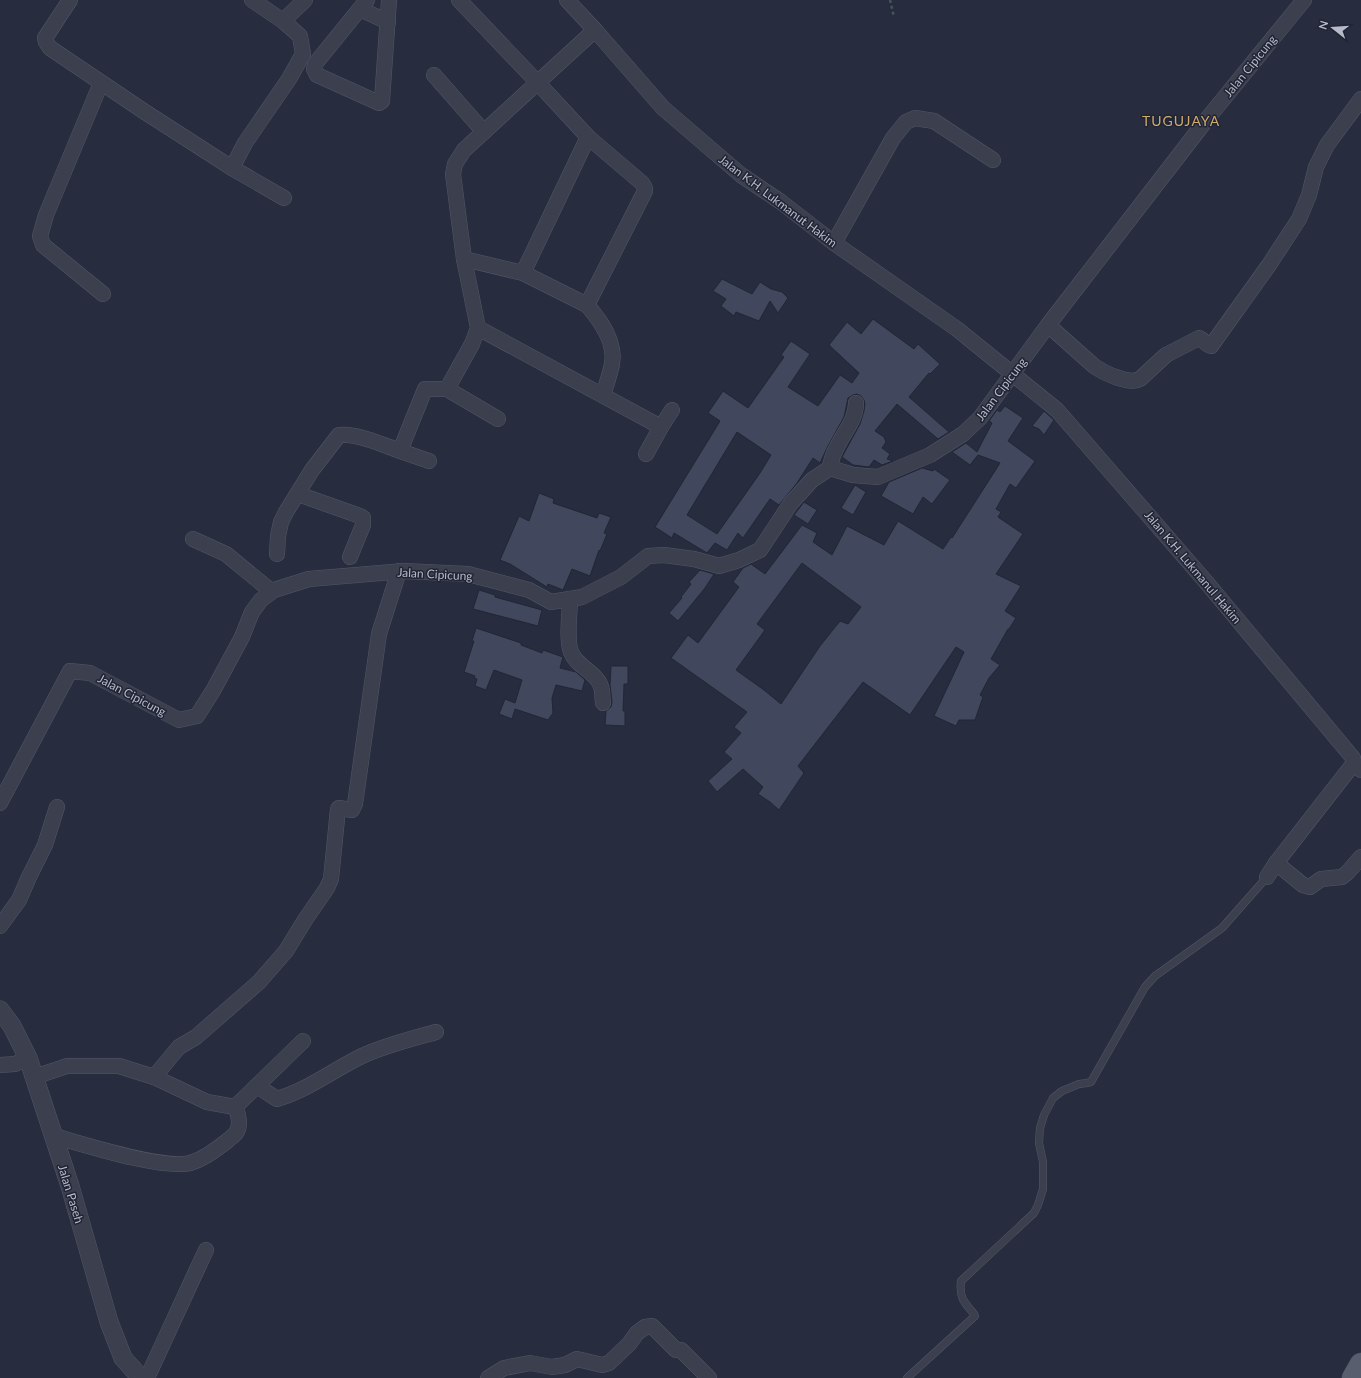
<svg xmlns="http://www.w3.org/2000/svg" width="1361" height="1378" viewBox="0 0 1361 1378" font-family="Lato,sans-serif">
	<rect width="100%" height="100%" fill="#272c3e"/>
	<g fill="#41475c" stroke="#222636" fill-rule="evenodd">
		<polygon points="722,279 752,294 760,282 771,289 782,292 788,298 778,313 770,301 759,321 736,312 734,316 721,306 726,299 713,291"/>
		<path d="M873,319L914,349L918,344L940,364L930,374L929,373L909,397L949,432L938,439L897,404L875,431L884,437L886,442L882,448L890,454L887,459L893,461L882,465L874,460L869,467L853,465L842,457L860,424L864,411L865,404L864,400L861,396L857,394L853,395L848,398L844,417L828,446L820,463L813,458L797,483L779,505L770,499L743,538L738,533L727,550L715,543L707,553L674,533L672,538L655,527L720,421L708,413L723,391L748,408L784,357L781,355L791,341L810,354L788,387L818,406L840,375L852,383L859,373L829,345L847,322L861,334ZM737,432L771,455L760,473L717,534L687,515Z"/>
		<path d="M1005,406L1023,418L1008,441L1035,461L1016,488L1010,484L996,509L1001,512L998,517L1023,534L996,574L1021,586L1005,611L1016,618L1009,629H1008L991,659L1000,665L989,678L980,695L983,697L975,720H959L956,726L934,716L964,652L956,647L910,715L863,682L798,766L804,773L779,810L770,802L758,794L763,787L743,769L717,792L708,781L732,759L724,752L741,733L734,727L747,712L671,658L688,635L698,643L739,587L733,582L743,568L751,564L765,574L802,525L817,533L813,542L832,555L847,526L884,545L898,521L943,549L951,537L952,538L1000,463L978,455L970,465L952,452L966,443L977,452L992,423L989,421L997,410L1000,412ZM802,563L861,607L848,624L840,621L820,646L781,704L764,690L736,670L765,630L757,624Z"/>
		<polygon points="1044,411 1054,420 1044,435 1039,429 1032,426"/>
		<polygon points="922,468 933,471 934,469 950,480 932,504 923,497 913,514 881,496 889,482"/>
		<polygon points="855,485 866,492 853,515 841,508"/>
		<polygon points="539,493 554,499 553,503 597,518 599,513 611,517 604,533 607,534 600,551 599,550 590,576 572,569 563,590 548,584 547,587 510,564 500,560 519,516 529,521"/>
		<polygon points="804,502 817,510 808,524 794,515"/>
		<polygon points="700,570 714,574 705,588 678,621 669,613 682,598 681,597 691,584 689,582"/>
		<polygon points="479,590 495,595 495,597 542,610 538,626 473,609"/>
		<polygon points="476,628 521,643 521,645 542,653 543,650 563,657 560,668 576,672 585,680 582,691 556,685 552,698 553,713 548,720 515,709 512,719 499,714 505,699 515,703 522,680 494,670 486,690 475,686 477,679 474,678 475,676 464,672 474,641 472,641"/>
		<polygon points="611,666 628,666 628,684 624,684 623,711 625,711 625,726 605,725 606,711 611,707 612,702 610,685"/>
	</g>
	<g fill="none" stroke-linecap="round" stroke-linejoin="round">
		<g stroke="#535766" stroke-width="8">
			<path id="service" d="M907,1378L975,1316L974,1314C964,1302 959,1298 961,1281L1034,1213L1038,1205L1043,1189V1162L1039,1143L1040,1128L1044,1115L1053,1098L1062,1091L1079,1084L1087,1083L1091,1082L1145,987L1155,976L1222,928L1267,877"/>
		</g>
		<g stroke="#535766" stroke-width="16">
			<g id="minor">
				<polyline points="70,0 45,38 46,42 50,48 145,112 232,168"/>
				<polyline points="252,0 283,21 300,36 303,54 289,79 245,143 232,168 284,198"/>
				<polyline points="367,0 315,64 314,69 317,75 379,103 382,101 389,0"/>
				<polyline points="459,0 538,83 588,137 642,183 645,188 645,191 587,305 523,273 464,259"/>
				<polyline points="567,0 595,30 663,108 741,175 781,202 834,243 957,329 1057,410 1207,583 1353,758 1354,763 1361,770"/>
				<polyline points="360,9 388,22"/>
				<polyline points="283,21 305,0"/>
				<polyline points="434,75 484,132"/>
				<polyline points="101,83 46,215 40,236 43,245 103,294"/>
				<polyline points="834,243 893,138 906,122 915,118 934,121 993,160"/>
				<polyline points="523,273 588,137"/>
				<path d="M587,305C601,321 616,342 612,364C610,375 606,385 603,395"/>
				<path d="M1048,325L1094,366C1104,373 1129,385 1140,379L1166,355L1199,338C1204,340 1206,345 1211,346L1269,265L1299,219L1309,195L1316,167L1327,145L1361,99"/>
				<polyline points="478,328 661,427 672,410"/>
				<polyline points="498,419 447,389 472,344 478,328 464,259 453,174 455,164 464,150 595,30"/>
				<polyline points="400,451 429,461"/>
				<polyline points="646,454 661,427"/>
				<path d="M830,468C831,460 833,454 837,447C844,432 856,420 856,403"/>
				<polyline points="298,494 360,516 363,518 363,525 350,557"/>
				<polyline points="193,539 226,554 271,591"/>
				<path d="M277,554L278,536L281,522L286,512L312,470L339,435C357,433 383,445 400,451L425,389H447"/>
				<path d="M570,599C570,614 566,638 571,652C576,666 594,671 600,684C603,689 602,697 603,703"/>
				<polyline points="0,803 70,671 90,673 179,720 197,716 214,689 242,637 252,612 261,600 274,590 309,579 404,571 468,574 529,590 551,602 582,597 621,577 648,556 664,555 694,559 719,566 739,560 760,550 791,503 812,480 830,468 853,475 878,477 930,455 963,434 980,418 1048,325 1207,119 1304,0"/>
				<polyline points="1276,863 1303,885 1310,887 1321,879 1342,877 1347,873 1361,857"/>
				<polyline points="1267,877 1276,863 1354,763"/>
				<polyline points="0,926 19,900 29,877 45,845 57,807"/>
				<polyline points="0,1065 15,1064 28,1058"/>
				<polyline points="34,1077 67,1066 119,1066 154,1077 207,1102 235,1107 303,1041"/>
				<polyline points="154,1077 179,1047 196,1037 259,982 286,951 305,920 327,888 331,879 338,809 339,808 352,810 355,804 379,634 399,571"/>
				<path d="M257,1086L277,1099C308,1090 333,1070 362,1056C386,1045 411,1039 436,1032"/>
				<path d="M54,1136C82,1144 169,1172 193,1162C205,1158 217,1149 227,1141C229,1139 234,1136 236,1133C241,1126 239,1115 235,1107"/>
				<polyline points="147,1378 206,1250"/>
				<polyline points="488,1378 504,1368 530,1363 552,1367 565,1365 577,1359 602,1365 609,1363 629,1344 637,1333 645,1327 652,1326 676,1350 681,1350 709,1378"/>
			</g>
		</g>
		<g stroke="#535766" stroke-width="19">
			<polyline id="tertiary" points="0,1010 12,1026 28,1058 70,1186 109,1322 123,1358 141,1378"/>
		</g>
		<g stroke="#444858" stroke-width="23">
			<polyline id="primary" points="1353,1378 1361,1364"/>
		</g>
		<polyline stroke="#47555c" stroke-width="2.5" stroke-dasharray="3 3" stroke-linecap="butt" points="890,0 894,17"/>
		<use href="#service" stroke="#3b3f4e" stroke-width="7"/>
		<use href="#minor" stroke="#3b3f4e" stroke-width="15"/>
		<use href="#tertiary" stroke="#3b3f4e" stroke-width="18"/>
		<use href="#primary" stroke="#595e6e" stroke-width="22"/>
	</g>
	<g text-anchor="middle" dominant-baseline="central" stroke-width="3" stroke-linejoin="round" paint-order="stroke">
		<g font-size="12" fill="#b7bbc9" stroke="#202434">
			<text transform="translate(1250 66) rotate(-51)">Jalan Cipicung</text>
			<text transform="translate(778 201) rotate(37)">Jalan K.H. Lukmanut Hakim</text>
			<text transform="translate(1001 389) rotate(-53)">Jalan Cipicung</text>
			<text transform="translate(1193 567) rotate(50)">Jalan K.H. Lukmanul Hakim</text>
			<text transform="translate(435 574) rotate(3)">Jalan Cipicung</text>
			<text transform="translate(132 695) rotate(28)">Jalan Cipicung</text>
			<text transform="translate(71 1194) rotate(73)">Jalan Paseh</text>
		</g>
		<g font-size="14" letter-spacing="1" fill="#ceab6d" stroke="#202434">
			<text x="1181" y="120">TUGUJAYA</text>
		</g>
	</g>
	<g transform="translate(1333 28) rotate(287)" stroke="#202434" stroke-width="3" paint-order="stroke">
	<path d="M0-3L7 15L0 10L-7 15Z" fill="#b7bbc9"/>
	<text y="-6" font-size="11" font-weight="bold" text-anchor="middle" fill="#b7bbc9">N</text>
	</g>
</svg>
